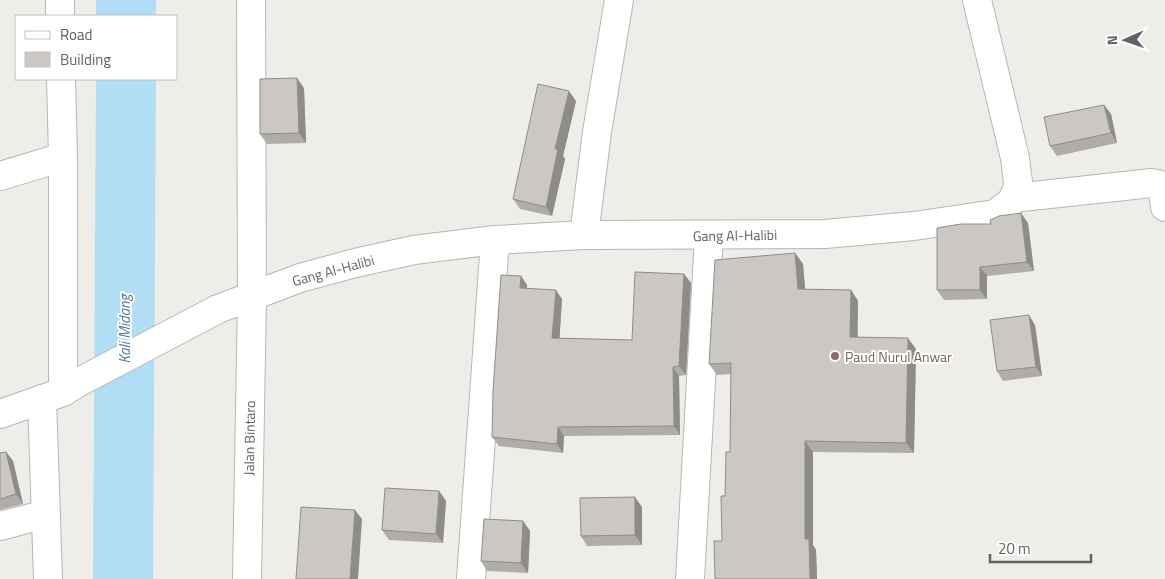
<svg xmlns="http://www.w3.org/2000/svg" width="1165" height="579" viewBox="0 0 1165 579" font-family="'Titillium Web',sans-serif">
	<rect width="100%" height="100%" fill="#efede8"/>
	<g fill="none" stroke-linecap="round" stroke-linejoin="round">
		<g stroke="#b1ddf5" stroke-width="60">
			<polyline points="126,16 126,0"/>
			<polyline points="123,579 126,79"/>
		</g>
		<g stroke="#b4b7ba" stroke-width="30">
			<g id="minor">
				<polyline points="60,0 60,16"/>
				<polyline points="61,79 63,157 63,392"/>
				<polyline points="0,176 63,157"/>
				<polyline points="1014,198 1152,183 1158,184 1163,187 1165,207"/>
				<polyline points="584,235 597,132 619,0"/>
				<polyline points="42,399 48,579"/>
				<polyline points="0,414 63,392 81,381 218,309 300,278 355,263 414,250 495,240 584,235 825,234 914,226 995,214 1011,202 1017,190 1018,182 1015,158 977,0"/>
				<polyline points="0,526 46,514"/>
				<polyline points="247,579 252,297 251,0"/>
				<polyline points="471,579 495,240"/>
				<polyline points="690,579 709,236"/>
			</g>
		</g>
		<use href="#minor" stroke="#fff" stroke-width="28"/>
	</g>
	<g fill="#afaca9">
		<polygon points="304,88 306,143 267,144 260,134"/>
		<polygon points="576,101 563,156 565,159 552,216 520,209 513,199"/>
		<polygon points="1104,105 1111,114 1117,143 1057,156 1050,146"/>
		<polygon points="1028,223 1034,271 987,276 987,299 944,300 937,290 991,224"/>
		<polygon points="795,253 803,264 805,289 851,290 858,301 858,337 916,349 914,453 813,452 813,545 816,550 817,579 715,579 722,541 725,496 730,452 731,374 717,375 709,364"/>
		<polygon points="684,274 691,283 686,375 679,376 680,435 564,436 563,453 499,446 492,437 521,276 527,285 527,288 562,299 559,338 632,340"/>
		<polygon points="1035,325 1042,376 1003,381 997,371"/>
		<polygon points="6,452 13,461 23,504 0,510 0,453"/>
		<polygon points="439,491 446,501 443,543 389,540 382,530"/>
		<polygon points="642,507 642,545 587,546 581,536"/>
		<polygon points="523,521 530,531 528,573 487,571 481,561"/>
	</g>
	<g fill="#8e8c89">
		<polygon points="297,78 304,88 306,143 299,133"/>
		<polygon points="569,91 576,101 563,156 565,159 552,216 546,207 555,149"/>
		<polygon points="1104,105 1111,114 1117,143 1111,133"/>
		<polygon points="1021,213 1028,223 1034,271 1027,262"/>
		<polygon points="795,253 803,264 806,300 798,289"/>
		<polygon points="980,267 987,276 987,299 980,290"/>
		<polygon points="684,274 691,283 686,375 679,366"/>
		<polygon points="521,276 527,285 526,297 520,288"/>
		<polygon points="556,290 562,299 559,347 552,338"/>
		<polygon points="851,290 858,301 857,348 850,337"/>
		<polygon points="1029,315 1035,325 1042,376 1036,367"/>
		<polygon points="908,338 916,349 914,453 906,443"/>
		<polygon points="673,367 679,376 680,435 674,426"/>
		<polygon points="558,427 564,436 563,453 557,444"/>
		<polygon points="805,441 813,452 813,545 816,550 817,579 810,579 805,539"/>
		<polygon points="6,452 13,461 23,504 16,494"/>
		<polygon points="439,491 446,501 443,543 436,534"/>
		<polygon points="635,497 642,507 642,545 635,535"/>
		<polygon points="355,510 362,519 358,579 350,579"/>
		<polygon points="523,521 530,531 528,573 521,563"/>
	</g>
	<g fill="#cbc8c4" stroke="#8e8c89">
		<polygon points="297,78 299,133 260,134 260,79"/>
		<polygon points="538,84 569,91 555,149 558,149 546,207 513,199"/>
		<polygon points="1104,105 1111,133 1050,146 1044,117"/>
		<polygon points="1021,213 1027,262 980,267 980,290 937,290 937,228 961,224 991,224 990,220 999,216"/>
		<polygon points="795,253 798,289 851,290 850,337 908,338 906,443 805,441 805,539 809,539 810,579 715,579 714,541 722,541 721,496 725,496 726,452 730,452 731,363 709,364 715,260"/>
		<polygon points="635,272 684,274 679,366 673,367 674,426 558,427 557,444 492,437 493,391 501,275 521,276 520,288 556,290 552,338 632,340"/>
		<polygon points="1029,315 1036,367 997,371 990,320"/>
		<polygon points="6,452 16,494 0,499 0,453"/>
		<polygon points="385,488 439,491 436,534 382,530"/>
		<polygon points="635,497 635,535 581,536 580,498"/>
		<polygon points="301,507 355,510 350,579 296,579"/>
		<polygon points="484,519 523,521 521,563 481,561"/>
	</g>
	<circle fill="#8d6e63" stroke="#fff" stroke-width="2" cx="835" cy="356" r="5"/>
	<g text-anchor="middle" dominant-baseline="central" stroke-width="4" stroke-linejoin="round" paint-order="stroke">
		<g font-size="14" fill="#5f6266" stroke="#fff">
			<text transform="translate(735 235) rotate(-1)">Gang Al-Halibi</text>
			<text transform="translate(333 270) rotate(-15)">Gang Al-Halibi</text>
			<text transform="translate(249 438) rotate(-89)">Jalan Bintaro</text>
		</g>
		<g font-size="14" fill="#785e54" stroke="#fff" text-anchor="start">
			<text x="845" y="356">Paud Nurul Anwar</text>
		</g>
		<g font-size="15" font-style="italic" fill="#4c7a9d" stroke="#fff">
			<text transform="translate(124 329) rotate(-90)">Kali Midang</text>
		</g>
	</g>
	<rect x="15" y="15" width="162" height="65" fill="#ffffff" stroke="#bfc0c2"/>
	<rect x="25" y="31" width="25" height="8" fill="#ffffff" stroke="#bfc0c2"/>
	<text x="60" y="40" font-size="15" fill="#5f6266">Road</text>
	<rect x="25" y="52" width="25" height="15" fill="#cbc8c4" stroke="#bfc0c2"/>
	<text x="60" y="65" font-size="15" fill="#5f6266">Building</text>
	<g transform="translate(1125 40) rotate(268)" stroke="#ffffff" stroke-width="4" paint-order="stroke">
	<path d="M0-4L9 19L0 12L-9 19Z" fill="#5f6266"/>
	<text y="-8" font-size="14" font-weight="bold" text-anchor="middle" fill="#5f6266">N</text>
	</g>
	<path d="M990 554v8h101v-8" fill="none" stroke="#5f6266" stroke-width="2.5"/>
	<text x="998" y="554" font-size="15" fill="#5f6266" stroke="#ffffff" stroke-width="4" paint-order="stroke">20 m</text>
</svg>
